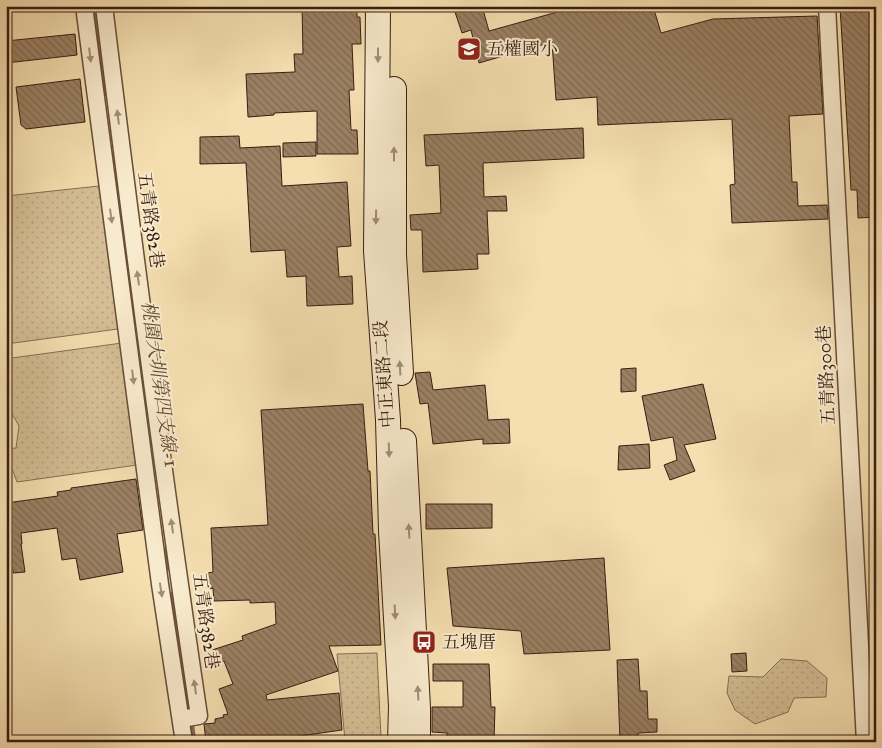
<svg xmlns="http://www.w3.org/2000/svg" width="882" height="748" viewBox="0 0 882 748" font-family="'IM FELL Great Primer','Noto Serif TC',serif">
	<defs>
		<pattern id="grass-dots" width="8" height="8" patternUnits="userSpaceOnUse" patternTransform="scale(1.25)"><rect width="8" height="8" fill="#d5be95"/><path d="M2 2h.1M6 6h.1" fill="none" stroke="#b8a37f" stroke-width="1.8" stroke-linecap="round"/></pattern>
		<pattern id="building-back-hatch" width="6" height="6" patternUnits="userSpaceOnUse" patternTransform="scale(1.25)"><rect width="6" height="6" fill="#9b8164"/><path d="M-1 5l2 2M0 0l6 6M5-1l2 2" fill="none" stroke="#7f6951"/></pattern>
	</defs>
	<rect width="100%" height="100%" fill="#f5dfb0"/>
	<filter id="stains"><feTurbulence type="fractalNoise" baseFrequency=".004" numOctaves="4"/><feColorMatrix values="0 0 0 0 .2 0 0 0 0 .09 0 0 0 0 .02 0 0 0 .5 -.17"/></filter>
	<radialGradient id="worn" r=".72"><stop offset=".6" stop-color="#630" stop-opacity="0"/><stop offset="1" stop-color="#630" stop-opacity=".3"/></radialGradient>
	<g fill="url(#grass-dots)" stroke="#876d53">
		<polygon points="99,186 118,329 6,344 6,196"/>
		<polygon points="122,343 137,465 17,482 6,452 6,449 16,448 19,426 6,403 6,363 12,358"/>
		<polygon points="377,653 381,738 345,741 337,654"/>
		<polygon points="781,659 807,661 827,678 826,697 794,698 788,712 755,724 735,710 727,693 729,676 763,677"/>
	</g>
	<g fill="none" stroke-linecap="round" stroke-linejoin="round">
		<g stroke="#836950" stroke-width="5">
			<polyline points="95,6 107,94"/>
			<polyline points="167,549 169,568"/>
			<polyline points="173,594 194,742"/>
		</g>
	</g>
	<g fill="url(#building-back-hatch)" stroke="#391c11">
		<polygon points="302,6 357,6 357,17 360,17 361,44 352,44 354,90 349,90 351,130 357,130 358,154 317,154 317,111 274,113 274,115 248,117 246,74 295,72 294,54 303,54"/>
		<polygon points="453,6 482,6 489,31 579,6 653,6 661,33 713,19 817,16 823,114 789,116 792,182 797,182 798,206 827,205 828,219 732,223 730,185 735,184 732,119 598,125 597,97 556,100 552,42 479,63 471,30 462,33"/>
		<polygon points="840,6 876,6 876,217 858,218 857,190 851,190"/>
		<polygon points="75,34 77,55 6,63 6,41"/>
		<polygon points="80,79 85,122 26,129 21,125 16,87"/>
		<polygon points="583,128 584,158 483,163 484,197 506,196 507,211 487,211 489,254 477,254 478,269 423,272 422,230 411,230 410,215 441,213 439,165 426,166 424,135"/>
		<polygon points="239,136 240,148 280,146 282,186 347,182 351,246 337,247 339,277 352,276 353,304 307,306 306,276 287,277 285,250 251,252 246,163 200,164 200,137"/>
		<polygon points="316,142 316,156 283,157 283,143"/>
		<polygon points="636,368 636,391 621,392 621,369"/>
		<polygon points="430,372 433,390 485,385 488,420 509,419 510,443 483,444 483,439 433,444 428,403 420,404 415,373"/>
		<polygon points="703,384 716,439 684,445 695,471 670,480 664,465 677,460 673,437 651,441 642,396"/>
		<polygon points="363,404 368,471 370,471 373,534 375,534 381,645 329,646 338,671 266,695 267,700 339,693 342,730 258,742 206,742 204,724 215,723 215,719 224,717 223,715 228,714 219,689 233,684 224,661 217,663 212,650 243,640 242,636 276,624 275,602 250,603 250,600 214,601 213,588 209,589 208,573 213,572 211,528 268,525 261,410"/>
		<polygon points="649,444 650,468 618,470 619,446"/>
		<polygon points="136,479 143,530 117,534 123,572 80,580 76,558 62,560 57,528 21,533 22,544 21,544 25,572 13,573 13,570 6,571 6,503 58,496 57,492 71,490 71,488"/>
		<polygon points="426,504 492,504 492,528 426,529"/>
		<polygon points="604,558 610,650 524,654 521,631 453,626 447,568"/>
		<polygon points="746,653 747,671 732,672 731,654"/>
		<polygon points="638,659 640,691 647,691 648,719 657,719 657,732 638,733 638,742 620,742 617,660"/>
		<polygon points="433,664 489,664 491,707 495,707 494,742 447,742 447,733 432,732 432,707 463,707 463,681 433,681"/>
	</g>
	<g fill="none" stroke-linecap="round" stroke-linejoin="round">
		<g stroke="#684d39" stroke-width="19">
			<g id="minor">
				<polyline points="84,6 160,584 184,742"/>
				<path d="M104,6C133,243 164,480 199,716L181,719"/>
				<polyline points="827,6 865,742"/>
			</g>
		</g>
		<g stroke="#391c11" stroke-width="26">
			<g id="secondary">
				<polyline points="378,6 376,251 388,420 391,531 401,706 400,742"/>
				<polyline points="394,89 394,255 401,373"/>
				<polyline points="404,441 418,708 418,742"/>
			</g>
		</g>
		<use href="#minor" stroke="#f8eacc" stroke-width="16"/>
		<use href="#secondary" stroke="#f8eacc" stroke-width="24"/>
	</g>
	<defs><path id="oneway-solid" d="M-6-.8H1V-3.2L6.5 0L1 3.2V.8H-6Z" transform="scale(1.25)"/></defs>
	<g fill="#a28d78">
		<use href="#oneway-solid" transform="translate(90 55) rotate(83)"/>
		<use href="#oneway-solid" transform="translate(378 55) rotate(90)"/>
		<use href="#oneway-solid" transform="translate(118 117) rotate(-97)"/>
		<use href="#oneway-solid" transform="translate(394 154) rotate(-90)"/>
		<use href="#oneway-solid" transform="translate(111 216) rotate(82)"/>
		<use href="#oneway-solid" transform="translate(376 217) rotate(91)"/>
		<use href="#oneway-solid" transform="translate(138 278) rotate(-98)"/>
		<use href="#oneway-solid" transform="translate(400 368) rotate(-93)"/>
		<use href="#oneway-solid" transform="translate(133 377) rotate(83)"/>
		<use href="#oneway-solid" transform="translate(389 450) rotate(88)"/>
		<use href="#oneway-solid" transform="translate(172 526) rotate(-98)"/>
		<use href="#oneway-solid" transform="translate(409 531) rotate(-93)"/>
		<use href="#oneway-solid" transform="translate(161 590) rotate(81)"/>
		<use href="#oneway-solid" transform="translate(395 612) rotate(87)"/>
		<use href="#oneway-solid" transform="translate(195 687) rotate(-98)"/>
		<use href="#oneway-solid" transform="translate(418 693) rotate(-93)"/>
	</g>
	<defs>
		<g id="school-square" transform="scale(1.25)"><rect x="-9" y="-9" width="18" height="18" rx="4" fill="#8f2418" stroke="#f8eacc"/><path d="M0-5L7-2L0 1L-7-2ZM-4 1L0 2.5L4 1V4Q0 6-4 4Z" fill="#fff"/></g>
		<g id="bus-square" transform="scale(1.25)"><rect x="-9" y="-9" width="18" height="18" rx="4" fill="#8f2418" stroke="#f8eacc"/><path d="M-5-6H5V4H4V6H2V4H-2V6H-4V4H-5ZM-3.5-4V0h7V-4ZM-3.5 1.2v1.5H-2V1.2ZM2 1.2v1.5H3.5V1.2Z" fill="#fff"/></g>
	</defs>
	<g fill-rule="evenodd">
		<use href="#school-square" x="469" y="49"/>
		<use href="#bus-square" x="424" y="642"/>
	</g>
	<g text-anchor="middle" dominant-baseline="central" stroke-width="4" stroke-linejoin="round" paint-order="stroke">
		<g font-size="18" fill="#391c11" stroke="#f8eacc" text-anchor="start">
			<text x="486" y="49">五權國小</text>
			<text x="442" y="642">五塊厝</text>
		</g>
		<g font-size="18" fill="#391c11" stroke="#f8eacc">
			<text transform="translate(151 220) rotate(82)">五青路382巷</text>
			<text transform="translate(384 374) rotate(-94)">中正東路二段</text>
			<text transform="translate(826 375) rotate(-93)">五青路300巷</text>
			<text transform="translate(206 621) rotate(82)">五青路382巷</text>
		</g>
		<g font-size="19" font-style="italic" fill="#644936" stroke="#f8eacc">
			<text transform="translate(160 384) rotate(82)">桃園大圳第四支線-1</text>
		</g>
	</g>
	<rect width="882" height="748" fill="none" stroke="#f5dfb0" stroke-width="25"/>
	<rect x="8" y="8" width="867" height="733" fill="none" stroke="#391c11" stroke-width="2.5"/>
	<rect x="12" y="12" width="857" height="723" fill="none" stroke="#391c11"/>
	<rect width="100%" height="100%" filter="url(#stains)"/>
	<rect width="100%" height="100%" fill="url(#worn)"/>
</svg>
